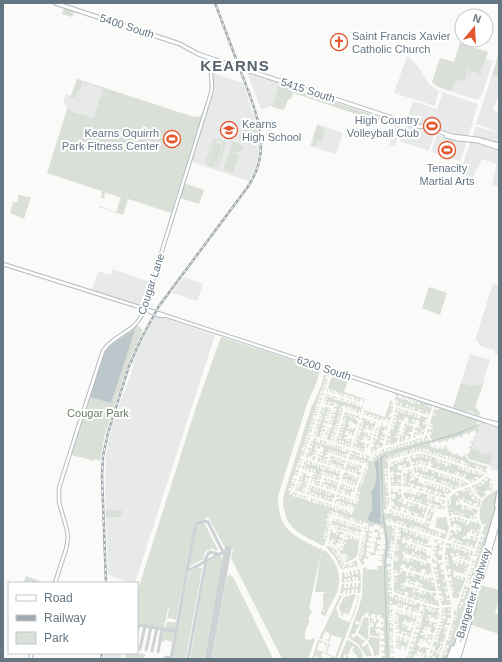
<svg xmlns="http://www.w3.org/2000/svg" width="502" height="662" viewBox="0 0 502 662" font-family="Arial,sans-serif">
	<rect width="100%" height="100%" fill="#fafaf8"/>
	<g fill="#e8e9e9">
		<polygon points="460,43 488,52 486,59 493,61 481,97 477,100 441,88 432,82 440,58 454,62"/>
		<polygon points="407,56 417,65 429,84 439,91 435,106 394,93"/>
		<polygon points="248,72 280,82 272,106 261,109 247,73"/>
		<polygon points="213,73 243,83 249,101 257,126 260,142 259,151 256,165 249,181 191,162 214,91"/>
		<polygon points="492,75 499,77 499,92 493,110 499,112 499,132 476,124"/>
		<polygon points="77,79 117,92 107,124 67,111 68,106 63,104 66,94 71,96"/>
		<polygon points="443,92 478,104 469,134 467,136 451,135 407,120 413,101 437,109"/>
		<polygon points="389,120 403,124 395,146 389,145 395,126 388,124"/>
		<polygon points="317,124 343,133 336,154 310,146"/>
		<polygon points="406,125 434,134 429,151 400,141"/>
		<polygon points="475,126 499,133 499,144 473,136"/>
		<polygon points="437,135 465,142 466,145 460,161 431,152"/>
		<polygon points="472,141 499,149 499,187 492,185 497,164 482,159 478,169 476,169 472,180 459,176 470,143"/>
		<polygon points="113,269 150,282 142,307 92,290 98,271 111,275"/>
		<polygon points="184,277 203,284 197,301 172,293"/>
		<polygon points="493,284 499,286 499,355 494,353 494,350 480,346 478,341 475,340"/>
		<polygon points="156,315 215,335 135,583 132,583 108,575 105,490 106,455 109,437 123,393 127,388 126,387 134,365 132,364 142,341"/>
		<polygon points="470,354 490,360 473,414 453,408"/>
		<polygon points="487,423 499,428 499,471 491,469 490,465 469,459 479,426"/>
		<polygon points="105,653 122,653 121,659 103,659"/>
	</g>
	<g fill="#dadfd7" fill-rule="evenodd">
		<polygon points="64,8 77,13 77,14 74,12 72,17 62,14"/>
		<polygon points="460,43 488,52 480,74 473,71 473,70 472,71 471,71 469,75 471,76 468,75 470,69 468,68 465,81 456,80 452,91 438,87 432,82 440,58 454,62"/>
		<polygon points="499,52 499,77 492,75"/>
		<polygon points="77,79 194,117 195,116 200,117 202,112 203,112 171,213 128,199 123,215 99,207 99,206 116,212 121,197 119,197 117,199 117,196 106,193 105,193 104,198 101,198 102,191 47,173 68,106 69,110 72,112 94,118 103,89 87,83 84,86 85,83 83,82 81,86 83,88 81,87 76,96 76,98 81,100 80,103 81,105 79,105 80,100 66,95 71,96"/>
		<polygon points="279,84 386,119 387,120 386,123 373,119 366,115 365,117 293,93 291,99 288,100 284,110 272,107"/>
		<polygon points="244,121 255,126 258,134 257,143 239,138"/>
		<polygon points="318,125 321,126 321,128 325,130 322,141 318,140 314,146 311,145 315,139 313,138"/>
		<path d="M213,139H220L226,144L219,166C213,167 211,167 205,163ZM216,141H221L223,146L218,163L215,166V163L210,162L209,164C207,158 211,145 216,141Z"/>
		<polygon points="233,141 244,146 241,151 235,153 230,152 239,155 233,173 223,170"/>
		<polygon points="214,143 222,145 217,163 209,160"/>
		<polygon points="184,183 204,190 199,204 180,198"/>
		<polygon points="18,195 31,197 24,219 10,213 13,202 16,202 18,201"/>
		<polygon points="429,287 447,293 440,315 422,308"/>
		<path d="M137,325L143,330L129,361L104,438L100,461L95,459L94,461L72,455C71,446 101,355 108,347C116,337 129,334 137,325Z"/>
		<path d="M221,337L320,369L316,384L308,401L278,496C278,530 292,535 320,549V548H322L309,608L312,611L308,619L310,622C307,625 304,633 305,639L311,640L312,638L315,639L308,659H282L231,558L233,549L224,546L208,517L195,524L194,527L176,620L170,618L167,620L169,609L168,608L164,628L138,624L137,625V595L139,586L195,410Z"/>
		<polygon points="325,371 330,372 330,374 327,373 327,374 329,375 329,377 327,375 325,376 327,377 325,378 325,380 328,379 327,382 325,381 324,382 327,383 326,385 324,383 323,385 326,386 323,386 322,388 326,387 325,390 322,389 322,391 324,392 320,391 320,393 324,393 323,396 319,394 320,396 323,397 318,396 319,398 322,398 322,400 318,399 318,401 319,402 321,400 320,404 318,402 317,403 320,404 317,404 316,406 318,407 320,406 319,408 316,407 316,409 319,409 318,410 315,410 315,411 318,412 318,413 314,412 314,414 317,414 317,416 313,415 313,417 316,417 316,418 313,417 312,419 316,419 315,421 311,420 312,422 315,422 314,424 310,423 311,425 314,425 313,426 310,425 310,427 313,427 312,429 309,428 309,430 312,430 312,432 309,431 308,432 311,434 308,433 308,435 311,435 310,437 307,435 306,437 310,438 309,440 306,438 305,440 309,441 308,442 305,441 305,443 308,442 308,444 304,444 305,446 307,445 307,447 303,446 303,448 306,448 306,449 302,448 301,449 302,451 305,451 305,454 303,452 302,453 304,454 304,456 301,454 301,457 300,457 300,459 303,459 302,461 299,460 299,462 302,462 301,463 297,463 298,465 301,465 300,468 297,465 296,467 300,468 296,468 295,470 299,470 298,473 295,471 295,473 298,474 297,476 294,474 294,476 297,477 292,476 293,479 296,479 295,481 293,479 291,481 295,483 291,483 291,484 295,484 294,487 291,485 290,486 293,489 289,488 288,490 290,491 292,490 289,494 291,495 293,492 295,493 293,495 293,497 295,496 295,493 298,494 296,495 295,497 298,497 299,494 300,495 298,498 300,498 301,495 303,495 301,499 303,499 304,496 306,496 304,499 306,500 307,497 309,497 307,498 307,500 309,501 310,498 309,501 311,501 311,498 313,499 312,502 314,503 314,499 315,499 314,503 316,504 317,500 318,500 317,504 319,505 319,501 321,501 320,505 321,505 322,502 323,502 323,505 324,506 325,502 326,503 325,506 327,507 327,503 329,504 328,507 330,508 330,504 332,508 334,508 334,506 335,506 335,510 337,510 336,506 338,507 337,510 340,510 340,507 341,508 341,510 343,511 342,508 344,509 343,512 345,513 345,509 347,511 346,514 348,514 347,511 349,512 350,514 352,515 352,513 350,511 353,513 354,511 351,509 354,510 355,508 351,507 353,507 352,504 351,505 350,507 350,504 348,504 348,506 345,506 346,505 345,504 344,506 341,505 344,504 344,502 343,502 340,505 339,505 341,502 339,500 338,504 338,502 336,501 336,504 335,503 336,499 339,499 339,497 336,497 337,495 340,495 339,498 341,499 341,496 343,496 342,499 344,500 344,497 346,497 345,501 346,501 347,497 348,498 347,501 349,502 349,498 351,499 350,502 352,503 352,499 353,500 353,503 355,503 355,500 356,500 355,504 357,504 357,501 359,501 359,499 355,497 355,496 358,498 359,496 356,495 356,493 360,495 360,493 357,492 357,490 359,492 360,491 357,489 358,487 361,489 362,488 358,487 359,485 362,486 362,485 359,485 359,483 363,484 363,482 360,482 361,480 364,482 364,480 361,479 362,477 364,479 364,476 362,475 362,474 365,476 365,474 363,473 363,471 367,474 367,472 364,470 365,468 367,471 368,469 365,468 368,468 369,466 366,466 368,464 367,462 364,464 366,461 364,460 364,463 362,463 363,460 361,459 361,463 359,462 360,460 357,460 355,458 356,461 354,461 355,458 354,456 353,460 349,459 349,456 351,458 352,456 350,455 350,453 354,455 355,454 351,452 351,451 357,452 356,455 358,456 359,455 357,454 357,453 360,453 359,457 360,458 363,456 361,454 364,455 363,458 367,458 365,455 369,456 371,459 368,458 369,461 374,460 372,455 376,459 375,454 378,452 376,454 377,456 380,454 379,452 381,450 380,454 383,453 382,450 384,448 384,452 387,451 386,448 388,448 387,450 389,451 390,451 389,447 392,447 390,450 393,449 393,446 395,446 394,448 395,449 397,448 396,445 398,445 398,448 400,447 399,444 402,444 400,447 403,447 403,443 405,443 404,446 406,446 406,443 408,442 407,445 410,446 410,441 412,441 411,444 414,444 413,440 415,440 416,442 417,442 416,439 419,439 417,442 420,442 420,438 422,438 421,441 423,440 424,442 424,439 426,435 428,438 425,439 427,441 429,439 430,441 432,440 429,435 430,436 432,433 429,431 428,434 427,432 428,427 429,430 431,429 433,430 433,428 429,426 429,424 430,426 433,425 430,423 433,414 435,416 436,414 433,413 434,409 439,410 439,408 435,408 435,406 481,421 480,423 477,422 477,425 483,422 486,423 479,426 472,449 477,450 478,447 478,451 482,454 493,453 489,465 469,459 466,453 469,454 471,448 469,448 469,446 471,447 472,443 470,442 471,441 473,442 474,438 472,437 475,437 476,435 475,430 469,433 470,434 468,435 467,433 462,435 463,437 461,438 460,436 454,438 455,440 453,440 453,438 447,440 448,442 446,442 446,440 440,442 439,444 439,442 437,441 434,443 431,442 430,446 434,448 434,446 436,446 435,448 439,449 440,446 441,449 445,448 444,446 447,446 446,447 450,452 451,451 452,452 451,453 455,455 456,453 458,453 457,455 463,457 464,454 469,461 488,467 485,469 486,471 487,470 486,473 482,471 483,468 480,467 481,470 477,469 480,467 477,465 476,469 467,466 467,464 470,465 468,463 467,463 466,465 463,465 466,463 462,460 460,461 461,464 456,462 457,461 459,461 459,459 456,460 456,462 453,461 456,460 454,457 452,461 450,460 452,459 452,456 451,455 449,460 447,459 449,458 448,456 446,456 446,459 443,458 444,457 446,457 446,456 443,455 442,458 440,457 442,454 440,454 439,457 437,456 439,454 437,453 436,456 434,455 436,453 434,452 433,455 430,454 432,453 431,451 429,454 427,453 430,451 427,448 426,453 423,452 426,451 425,448 423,449 423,452 420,451 422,449 420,448 419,451 417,452 417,450 419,450 417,449 416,449 416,452 414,452 415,450 414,448 412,450 413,453 411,453 412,451 410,450 410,454 407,454 408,451 405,451 406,455 404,455 405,453 403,451 402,453 403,456 401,456 402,453 399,453 400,457 397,457 398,455 397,454 395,455 396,458 394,458 393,457 395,456 393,455 393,459 391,459 391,456 389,457 390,460 389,461 388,458 386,460 388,462 388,470 386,468 384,470 385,471 388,471 388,473 385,471 384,474 388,474 388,477 385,475 385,478 388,478 388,480 385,478 385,481 383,482 388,482 385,483 386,485 388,483 388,486 386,485 386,489 388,486 388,491 386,489 386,492 388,492 389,496 386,496 386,499 389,497 389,500 386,500 386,502 389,500 389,503 386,504 386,506 389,504 389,506 386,506 387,509 384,510 385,514 388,514 390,513 390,509 392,510 390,513 393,514 392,511 394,512 393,516 397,515 396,512 398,513 397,516 400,516 399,513 401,514 400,518 403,517 402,514 404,515 404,518 407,518 405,515 408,516 407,519 410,519 409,516 411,517 410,521 411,520 413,520 412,517 414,518 414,521 417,522 416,519 418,519 417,522 420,523 420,521 419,520 423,523 421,522 420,524 422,525 424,522 425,526 427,525 424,523 426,522 428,524 430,522 428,520 427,522 426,521 427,517 428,517 428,519 429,519 431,513 429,513 429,516 427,515 429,509 433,510 431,510 430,512 433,512 434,510 435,511 434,512 428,528 445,534 446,531 435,527 437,518 446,517 449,528 445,539 439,537 442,535 439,532 438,537 436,536 438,533 436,533 435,536 433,535 434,531 432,532 433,535 428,534 431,533 429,531 427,533 425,533 427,530 425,529 424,532 421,531 422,530 424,530 423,528 421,529 420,531 418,530 421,529 420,527 418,528 417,530 415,529 417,529 418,527 415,526 414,529 411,528 414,526 412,525 410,528 406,527 406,523 404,524 405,526 401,525 404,523 401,521 400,524 397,524 400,521 397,521 396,523 390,520 392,519 392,518 389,519 390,523 388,522 389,520 387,518 387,521 385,520 388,527 390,524 392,526 392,528 395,529 394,525 396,526 395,532 394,530 392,531 395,533 395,535 392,533 391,535 395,536 394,542 391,540 391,542 394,543 393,545 391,543 390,546 393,547 393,549 392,547 390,548 390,550 393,550 393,552 390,550 388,553 392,554 392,556 390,554 389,556 392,557 392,559 390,559 390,557 387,559 387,560 391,561 391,563 390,561 387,560 386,563 391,564 391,567 387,567 387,569 389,571 391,568 391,571 388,571 389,574 391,572 391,574 388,575 389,578 391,576 391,581 389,582 388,583 390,585 391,582 391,587 390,585 389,587 389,588 392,588 392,591 389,589 387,592 392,592 392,593 391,594 390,592 389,594 390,596 392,595 391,597 392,598 394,597 394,594 398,596 398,598 395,597 395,599 397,600 399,596 399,601 402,599 400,597 403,598 402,602 405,601 404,598 406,599 406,603 409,602 408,599 411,600 409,603 410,604 413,604 411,600 414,601 413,604 414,605 417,604 415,602 421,604 419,609 418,609 419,609 418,613 416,612 418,610 417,609 415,612 415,608 414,608 414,612 411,611 412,610 412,607 411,607 410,611 410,607 409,606 408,610 405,609 408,606 405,605 406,604 403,605 403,608 402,608 402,604 401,604 401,608 398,607 400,603 398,603 397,606 395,604 393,605 391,601 389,602 393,606 388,605 389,607 392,608 389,608 389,610 393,609 392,612 389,611 389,612 392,612 390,613 389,615 392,614 393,616 389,615 389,617 393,618 389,618 388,620 392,621 393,619 393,622 391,621 389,622 389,623 393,623 390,624 391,626 393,624 393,627 390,626 389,628 393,628 393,633 390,631 389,633 393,634 389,635 390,636 393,635 393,637 390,637 390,638 393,639 389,640 390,642 393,640 393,643 391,642 389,643 390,644 393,644 390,645 390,646 393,645 394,649 390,647 390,649 394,650 390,650 390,652 394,651 394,654 393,653 390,653 390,655 393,655 390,655 390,658 394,656 394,659 382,658 382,656 385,656 383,652 381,653 382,650 384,651 384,647 381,646 381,645 385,645 384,641 381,641 381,639 384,639 384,635 381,635 381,634 384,634 383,630 380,630 380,627 383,628 384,624 381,624 381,622 384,623 383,618 380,618 381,615 377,615 377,618 375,617 376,614 371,614 371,617 368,616 369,613 365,613 365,615 362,616 360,623 357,620 355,624 360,625 356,630 356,633 351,635 352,638 357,635 360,638 365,641 361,645 364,647 367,643 372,656 366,656 359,645 348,637 358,610 362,596 363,568 366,567 367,570 371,569 370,567 371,566 371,570 378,569 377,566 382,566 382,561 379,561 379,560 382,560 382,556 379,556 380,554 383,555 384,551 381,549 385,549 385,545 382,545 385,544 385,539 382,539 385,538 384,534 381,534 381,533 384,533 383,528 379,529 381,526 374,524 374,527 370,526 369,531 372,531 372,533 369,532 369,536 372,536 372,538 369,537 368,541 371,542 370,543 367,542 367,546 370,546 370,548 367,547 366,551 369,552 369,553 366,552 366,557 369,556 367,559 365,557 363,561 365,562 364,564 362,565 358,557 361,559 362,557 359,556 359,554 363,556 363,554 360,553 360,552 363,554 364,552 360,551 360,549 364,551 364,549 361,548 361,547 364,548 364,547 361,546 361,545 364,546 365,545 361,544 362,542 365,544 365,542 362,541 362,540 365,541 366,540 362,538 363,537 364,539 367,538 366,537 363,536 363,535 366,536 366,535 365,534 367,533 366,532 364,531 364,530 368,531 368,529 364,529 365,527 368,529 369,527 365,526 367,526 369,524 366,523 364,525 365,522 364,521 362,524 360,524 361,523 361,520 360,520 359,524 357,523 359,521 358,520 357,523 355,522 356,522 356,519 354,522 353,522 354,521 354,518 353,518 352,521 350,521 352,520 352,518 350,518 349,521 348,520 349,517 347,520 346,519 347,516 346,516 345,519 343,519 345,516 344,515 342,518 341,518 342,517 342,515 341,514 340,517 338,517 340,515 339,514 338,517 336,516 338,516 338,512 336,513 335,516 334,515 336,512 334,512 332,515 333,511 330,511 332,515 328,513 327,515 330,516 327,518 331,519 326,519 326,521 330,521 330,522 327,522 327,524 330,523 330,525 325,525 326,526 329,526 329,528 328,527 326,528 329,529 328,531 325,529 326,531 328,531 328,533 325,531 325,533 328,534 324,534 324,536 328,535 327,538 323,537 323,538 327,539 323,546 299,533 294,529 287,520 283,505 284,494 311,408 321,386"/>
		<polygon points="333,373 349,378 344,392 365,399 364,403 363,403 364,399 363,399 363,400 362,399 360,399 360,402 358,401 359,399 357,398 357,401 356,401 356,398 355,397 355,400 354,400 354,397 352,396 352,400 351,399 352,396 350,396 349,399 348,398 349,395 347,394 347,398 346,397 346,394 344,394 344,397 343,397 343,394 342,393 342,396 340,396 341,393 339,393 339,395 338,395 338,392 336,392 336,394 335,394 336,391 334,390 334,394 332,393 333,391 331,390 331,393 330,392 330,389 328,389 328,392 327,391"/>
		<polygon points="483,381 484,382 475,407 480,412 479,416 474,414 474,412 468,410 467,412 453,407 461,383 473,386 473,384 477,386 481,384 480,389"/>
		<polygon points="327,393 328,395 326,396 328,397 329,394 330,395 329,397 331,398 332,395 333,395 332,396 332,399 334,396 336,396 334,399 335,400 337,397 338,397 336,399 338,401 340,398 341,398 339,400 341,401 342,398 344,399 341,402 343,402 344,401 346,403 347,400 349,401 347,403 351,404 351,401 353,402 352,405 354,405 354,402 356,403 355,406 357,406 358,403 359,404 357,406 359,407 360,405 360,409 362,405 363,406 360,414 360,411 358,411 359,413 356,413 357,409 355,409 355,412 354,412 354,409 352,409 353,412 351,411 352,408 350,407 350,411 349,410 349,407 347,406 347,409 345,408 346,406 340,406 343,409 341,410 340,408 339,410 342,411 342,414 339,411 338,413 342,414 341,416 339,415 338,416 341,417 340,419 338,417 337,419 340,420 339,422 337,420 337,422 339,423 338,424 336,423 336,425 338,425 338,427 335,425 334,427 337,428 337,430 334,428 334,430 336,431 336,432 334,430 333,432 336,433 335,435 332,433 331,435 335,436 334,438 331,436 331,438 334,439 333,442 332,439 331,438 331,441 324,438 324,437 327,439 328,437 325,436 325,435 328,437 328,435 325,434 326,432 329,434 329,432 326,431 327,430 329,432 330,430 327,428 328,427 330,429 332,427 332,424 329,424 329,422 332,424 333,422 330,421 330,419 333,421 334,419 331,418 331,416 334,418 334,417 331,415 335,416 335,414 332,414 333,411 335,413 336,411 333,409 336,411 337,409 334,408 334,407 336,406 338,408 338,405 334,402 334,404 335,404 333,406 331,405 334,403 332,402 331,406 329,405 331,402 329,401 328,405 323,403 326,403 327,401 324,401 324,399 327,400 328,399 325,398"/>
		<polygon points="395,393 399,394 398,397 401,399 402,397 400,395 403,396 402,399 404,400 404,396 406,397 405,400 408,400 407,397 409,398 408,402 411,401 410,398 412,399 411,404 414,402 413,399 415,400 415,403 417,402 416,400 418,401 418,404 420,404 419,401 432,405 432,407 428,405 427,406 432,408 429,415 426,414 428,413 426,411 425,414 419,412 421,411 422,410 419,409 418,412 413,410 415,408 414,407 414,405 412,410 410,409 412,407 410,406 409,409 406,408 409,406 407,404 405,408 402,407 402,403 400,403 401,406 397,405 396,402 398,403 399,403 398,400 395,401 395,397 397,397 397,395 395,396"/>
		<polygon points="391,399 393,404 391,404 391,407 393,406 393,409 391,408 390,411 392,409 393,411 389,413 390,415 392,413 391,415 389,415 388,416 389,418 390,416 391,417 389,423 386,422 390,421 386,418 384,421 381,420 384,419 382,417 380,420 377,419 380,417 377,416 376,419 373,418 376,416 373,415 372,417 369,416 371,416 371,414 369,414 368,416 363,414 363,413 367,414 367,413 364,412 364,410 385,417"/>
		<polygon points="322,406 330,408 331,409 328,408 328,410 331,410 330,412 327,411 327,413 330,413 330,414 326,414 326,415 329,415 328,419 327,416 325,416 325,418 328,419 324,419 325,421 328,421 327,424 324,422 323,423 326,425 323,424 323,426 326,426 325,428 322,427 322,429 325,429 324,432 321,429 321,431 324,433 320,432 320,434 323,434 323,436 320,435 319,437 322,437 321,438 313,435 314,434 316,436 317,434 314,433 314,431 317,433 318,431 316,430 318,430 318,428 315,429 316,426 318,428 319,426 316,425 317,423 319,425 320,423 317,422 318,420 320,423 321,421 318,420 319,417 320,420 321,420 322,418 319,417 319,415 322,417 323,416 320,413 323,414 324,413 320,413 321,410 324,412 325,411 321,409 322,407 325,409 325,407"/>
		<polygon points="397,407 398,408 397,412 399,412 399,408 401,409 400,413 403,412 402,409 404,410 403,414 406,413 405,410 408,411 407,414 410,415 410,413 409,411 411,412 410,415 413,415 412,412 415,413 414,417 415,417 417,416 415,414 418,414 417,418 419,418 421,417 419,415 428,418 427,421 426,418 425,421 427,423 422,422 424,425 427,424 424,431 422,428 421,431 424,432 423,435 421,435 422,433 421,432 419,434 419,436 418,434 415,435 415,436 417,437 413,438 415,431 417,434 418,431 415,430 415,428 418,427 419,430 420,427 417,424 420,425 419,422 420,420 415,420 416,423 415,423 413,418 413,420 411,421 414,423 413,424 410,423 409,426 413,425 412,432 409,432 408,434 411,434 410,439 406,440 409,438 406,434 405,440 403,441 403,438 401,438 403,441 400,442 399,440 401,434 403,437 404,434 402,433 402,431 404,433 405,431 403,430 403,427 405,430 406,428 404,425 406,423 408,426 409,422 406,422 406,421 409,421 408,419 410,418 407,419 408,417 404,417 404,418 405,419 403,421 399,419 398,422 401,421 401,425 399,425 398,427 401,426 397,431 400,430 399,433 397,432 396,434 399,434 398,436 395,435 395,438 398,437 397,442 391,445 390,442 387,443 389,445 386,445 387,439 389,441 391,439 387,438 388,435 390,437 391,434 389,433 391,428 392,431 394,428 391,426 392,424 392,426 394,427 395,424 392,423 393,421 395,423 396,421 398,421 393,419 394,417 396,420 397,417 394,416 395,414 397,416 398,414 395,412"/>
		<polygon points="345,412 349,413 348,415 349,417 350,413 352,414 350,417 351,418 353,414 355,415 353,418 354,419 356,415 360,417 359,420 357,417 355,419 358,421 357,425 351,422 353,421 351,420 348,423 348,425 351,425 347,428 350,430 351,427 352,430 354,430 353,428 356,428 353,436 351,434 353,433 351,432 349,434 347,433 349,433 349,431 345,431 346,432 344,435 347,435 347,437 344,437 345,440 347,438 347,441 350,442 349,439 352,439 351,444 348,443 348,445 349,446 350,444 351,444 350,447 346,446 347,443 345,442 345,446 343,445 344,441 342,441 342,445 340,444 341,440 339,440 339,444 335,443 338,442 338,441 336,441 337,438 341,439 341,437 337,437 338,435 341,436 342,434 339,435 338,433 342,433 343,432 339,431 339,430 343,430 344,429 340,429 340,427 343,428 345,426 341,426 341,424 345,425 345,423 341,423 342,422 346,422 346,421 342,420 343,418 346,420 347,418 343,418 344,415 346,416 347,415 344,414"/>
		<polygon points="362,418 368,419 365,420 368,422 369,420 371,420 369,422 374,424 373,421 376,422 374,428 371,426 371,428 374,429 373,430 368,429 369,425 366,426 367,430 365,428 363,431 366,435 366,432 368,433 367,436 370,436 371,435 369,433 372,433 370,441 367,439 369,439 370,437 368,438 366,436 366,439 365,439 366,437 364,436 363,437 364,440 364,441 362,439 361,441 359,441 359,442 364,442 365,444 363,446 367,447 366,444 369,444 368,448 365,447 364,452 361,451 364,449 361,448 361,451 358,450 360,448 358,447 356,449 354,449 357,447 354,446 353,448 352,448 354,442 356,445 357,442 355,440 355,438 357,441 358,438 356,437 357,434 358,437 360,434 357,433 358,431 359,434 362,431 358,429 359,427 361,430 363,427 359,426 360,423 361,423 361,426 362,426 363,423 362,423 364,420 361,420"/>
		<polygon points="381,423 383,424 383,427 386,428 385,425 388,426 386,431 385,428 384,431 381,431 383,432 383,435 386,434 385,436 380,435 385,436 384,438 381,436 380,438 384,439 383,441 380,439 380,442 383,443 383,446 379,448 379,445 377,445 376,447 378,447 378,449 374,451 373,448 372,449 373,452 371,452 371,447 374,447 374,444 372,443 373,441 374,443 376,441 373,440 374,437 376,440 379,438 374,436 375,434 376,434 376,436 378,436 378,433 375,433 376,430 377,433 379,433 379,431 376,429 377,427 379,430 380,428 379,426 382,426"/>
		<polygon points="314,438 317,439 315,443 317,442 318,441 318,443 320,444 320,440 323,441 321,444 323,445 324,441 327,442 324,445 326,446 328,443 329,443 327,446 329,446 331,444 332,444 330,446 332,447 333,445 335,445 333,447 335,448 336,445 338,446 336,448 338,449 338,446 341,447 339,449 341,450 342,447 343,448 341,450 343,452 344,450 344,451 347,452 346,449 349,450 348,454 344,454 344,456 347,455 346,458 343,457 344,454 342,454 342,457 340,456 341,454 339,453 339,456 338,456 338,452 337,452 337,455 335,455 336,452 334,451 334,454 332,453 333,450 331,450 332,452 330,453 330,450 328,450 330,453 327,452 326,454 328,454 328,455 325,455 324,457 328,457 327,459 323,458 324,460 327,460 326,464 323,463 325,461 323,460 322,463 320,462 322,460 320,459 320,462 317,461 318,457 321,459 321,457 318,456 319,454 322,456 323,454 320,453 321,452 323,453 323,450 321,451 324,449 321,446 319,445 320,448 318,449 317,444 315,446 317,449 314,448 314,450 316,450 316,452 314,452 313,453 317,454 316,455 313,454 312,456 316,456 314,460 311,459 314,457 311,456 310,459 310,456 308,455 308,458 306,458 307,452 309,454 310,453 308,451 311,451 312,450 308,450 309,447 312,449 312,446 310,445 310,443 313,445 313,443 311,442 311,441 314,441"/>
		<polygon points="419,454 422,454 422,457 424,458 423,454 426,455 425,458 428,459 427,455 430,456 430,460 432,459 430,456 436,458 436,461 438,462 437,459 439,459 438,464 439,463 441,463 440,460 442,460 442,464 445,464 443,461 446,461 445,466 446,467 448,465 447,462 449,463 449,466 451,466 450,463 459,466 458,468 461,469 460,466 462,467 462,470 465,470 464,467 466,468 465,471 468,472 467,468 469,469 468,472 469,473 471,472 470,471 470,469 472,470 472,473 475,474 474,470 476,471 476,474 478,475 477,471 479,472 479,475 481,476 480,473 484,475 479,479 478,477 474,477 475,479 477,479 477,480 475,481 472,479 471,481 474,482 471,483 469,480 464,478 466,476 465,473 463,477 461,477 461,475 463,476 462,474 460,476 457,476 460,474 458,471 456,475 454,474 456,473 455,472 453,474 447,472 450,470 448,470 446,472 437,469 440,467 437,466 437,469 430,467 433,465 431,464 431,461 427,463 428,466 424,465 426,463 424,461 423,465 421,464 423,462 420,459 420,464 418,464 419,461 416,461 417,465 413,466 413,464 415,464 414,461 412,463 410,456 413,455 412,458 415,458 414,455 415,458 418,457 415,455 419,454 418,457 421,457"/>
		<polygon points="331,456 335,457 334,460 335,460 337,458 338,458 336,461 338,462 339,458 341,459 339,462 341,463 342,460 345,460 345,463 342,462 342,464 344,464 343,469 341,469 342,466 340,466 339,468 338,468 340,465 338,464 337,468 335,467 337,464 333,466 335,464 333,463 331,466 332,462 330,462 330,465 328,465 330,459 333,461 333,459 330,458"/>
		<polygon points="407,457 409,460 407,458 406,460 407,462 409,461 411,466 405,468 406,464 403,465 404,468 403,469 402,468 403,467 402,466 400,465 398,466 398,470 402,470 401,474 399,472 396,473 396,475 401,475 401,481 399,481 399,479 397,480 398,482 401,482 401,486 397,486 399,484 396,483 396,486 395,486 394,484 392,484 394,486 391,486 391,482 394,482 394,479 392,479 392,481 391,481 390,476 393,478 394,475 391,474 395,474 393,471 390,473 390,466 393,466 394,465 392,463 391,465 390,464 391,463 394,461 395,464 397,464 397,461 395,462 395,461 397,460 398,463 401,462 401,460 398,460 401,459 402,462 403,462 404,459 402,459"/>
		<polygon points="305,460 306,460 305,463 307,464 307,460 309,461 307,464 310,465 310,461 312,462 312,465 314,465 313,462 315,463 314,465 316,466 316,463 318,464 317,467 319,468 319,464 321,465 320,468 322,469 322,465 325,466 322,469 324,471 326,466 327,467 326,469 327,470 328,467 330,468 328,469 328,471 331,468 330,473 333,471 333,469 334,469 334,472 335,472 335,469 336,470 336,473 338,473 338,470 340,471 338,474 340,475 342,471 340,476 338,476 337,478 340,477 339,480 335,479 337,476 335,475 333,478 334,475 333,474 332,478 330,477 332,474 330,474 328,477 327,476 329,473 327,473 326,476 325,475 326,472 324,472 324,475 323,471 320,472 323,475 318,475 318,476 321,476 321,479 318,477 317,478 321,480 317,479 316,481 320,481 320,484 316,482 315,483 319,484 319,486 314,484 315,481 312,481 312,484 311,483 311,480 314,481 315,479 311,479 312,476 315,478 316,476 312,476 314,474 316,475 316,473 313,473 316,471 315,469 313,470 314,472 312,472 313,469 311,468 311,470 310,472 308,471 310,469 308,468 306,471 306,468 304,467 305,470 302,469 303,465 306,467 307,466 304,464"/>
		<polygon points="348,462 350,462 348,464 349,465 350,465 351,462 352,463 350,466 352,467 354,463 355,464 353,466 355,467 356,464 358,465 356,467 357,468 359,465 362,466 362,469 359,467 358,469 361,470 361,471 358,470 358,472 361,472 360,475 356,474 357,469 355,470 355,473 353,473 354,470 352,469 352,472 350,472 351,469 350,468 349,471 348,471 349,468 347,468 347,471 345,470"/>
		<polygon points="416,467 416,471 418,470 417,467 419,467 420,470 422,469 420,468 420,467 422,467 422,471 425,471 424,467 426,468 425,472 428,472 427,469 433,470 432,473 434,474 434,471 439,473 438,477 441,476 440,473 443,474 442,478 445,477 444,474 446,475 445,478 448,478 447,475 449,476 449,479 452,479 450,476 453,477 452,480 454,482 455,479 454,478 454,477 456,478 456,481 458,482 457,478 460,479 458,484 459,483 462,484 461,480 463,480 463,483 465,484 464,481 469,484 461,487 461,484 459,484 458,487 460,486 460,487 458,488 457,486 455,486 455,488 457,487 457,488 453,490 452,488 453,485 450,485 452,486 451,487 447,486 448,484 450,485 449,482 447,483 446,485 444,485 444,483 446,484 446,481 444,481 443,484 441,484 441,482 443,483 443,481 442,480 440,483 434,481 437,480 434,478 435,476 433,481 431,480 433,478 432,475 430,480 427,479 427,478 430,478 428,476 426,479 424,478 424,477 426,477 426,475 424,475 423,478 421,477 423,475 421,474 419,477 416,475 419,475 419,473 418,472 415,473 413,468"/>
		<polygon points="411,469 413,473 410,474 412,478 413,477 412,475 413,474 414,476 409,480 410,481 412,480 414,481 415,477 419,479 418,483 422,483 422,485 423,484 425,485 426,483 424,482 425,481 427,482 425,486 429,485 428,482 430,483 429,486 432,486 431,483 433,484 433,487 436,487 434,484 437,485 435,490 439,488 438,485 440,486 440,489 442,489 441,486 443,487 443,491 445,491 445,487 447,488 446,492 449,492 447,490 448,488 451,492 448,494 444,493 444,496 447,495 445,498 439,496 442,494 440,492 438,496 435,495 439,493 436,490 434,495 432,494 432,493 435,493 434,491 431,494 429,493 429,492 431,492 431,490 428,489 428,493 425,492 428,489 424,486 421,489 423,490 423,491 418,490 421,488 420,486 418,487 418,489 418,486 415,486 416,489 412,487 415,485 412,484 412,482 410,487 410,483 408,483 408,485 410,485 410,487 403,486 403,483 406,484 406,482 403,482 406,481 406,479 405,478 404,480 403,480 403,478 406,478 406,476 405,475 405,477 403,477 404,472 405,474 408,473 408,471 406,470 408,470 409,472 411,472 411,470 409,471 408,470"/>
		<polygon points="301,472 310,475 307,474 306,476 310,476 309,479 306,477 305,479 308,480 308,481 305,479 305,481 308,482 307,484 305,482 304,483 307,485 306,486 303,485 303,486 306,487 305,489 304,487 302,488 305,490 305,491 302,490 301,491 305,492 304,493 295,490 296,488 299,490 299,489 296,487 296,486 299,488 300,486 297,485 297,483 300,486 301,484 298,482 302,483 302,481 298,481 299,479 302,480 303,479 299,478 300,476 303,478 303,476 300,475 303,475 304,474 301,473"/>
		<polygon points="345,472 349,474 347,477 349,477 350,474 352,475 350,477 351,477 353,475 354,475 352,479 355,479 356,476 356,480 357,480 357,476 359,477 356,486 354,485 356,482 354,482 353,485 351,484 353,482 351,481 351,484 349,484 351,481 349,480 349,483 347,483 348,479 346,479 346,483 345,482 345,479 343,479 343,482 342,481 343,475 346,477 346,475 343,475"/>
		<polygon points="487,477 492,480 489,482 491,485 492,484 492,481 493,486 489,485 490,488 493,487 492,489 490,488 492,490 489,492 490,490 488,489 483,493 487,494 482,498 475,492 476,491 477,493 478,492 476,489 474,491 474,490 476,488 475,486 473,489 472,486 477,484 480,487 481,485 480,484 478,485 478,483 481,482 483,485 485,482 481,481 484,479 486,481 488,481 488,479 486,479 485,478"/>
		<polygon points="324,478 327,479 327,483 329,483 328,479 330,480 329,483 331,484 331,480 334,481 332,484 334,484 335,481 336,482 335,485 337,485 336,482 338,483 336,491 334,491 335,487 332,490 333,487 331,486 331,490 329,489 330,487 328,486 328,489 326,488 328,485 326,484 325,486 325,484 323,484 323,487 321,487 323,482 325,483 326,480 323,480"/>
		<polygon points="341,484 342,484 341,487 342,487 343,484 346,485 343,487 345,489 347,485 348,486 346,489 348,490 349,486 351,487 349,489 350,490 352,487 352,490 354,491 353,487 355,488 354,492 351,492 351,496 348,495 350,492 348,492 347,495 345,494 347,491 346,491 344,494 345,490 344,489 342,490 342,494 341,493 342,490 340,489 340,493 338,492"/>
		<polygon points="309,485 315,487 313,490 315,491 315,487 317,488 316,491 318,492 318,488 321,489 319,492 321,493 321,489 323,490 323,494 324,490 326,491 325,494 327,495 327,491 330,492 328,495 330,496 331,493 332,494 335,494 334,498 330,497 332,498 330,500 333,499 332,502 328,501 330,498 328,497 327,501 325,500 327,497 325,496 324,500 322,499 324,497 320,498 322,496 320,495 319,498 317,497 319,495 317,495 316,497 315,497 317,494 315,493 314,496 312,496 314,492 312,492 311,495 307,494 307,492 310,494 311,492 307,491 308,490 310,492 311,490 308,489 309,487 311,489 312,487 309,486"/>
		<polygon points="470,487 471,490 470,490 469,488 467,489 468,491 471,490 472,492 469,493 471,496 472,493 474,495 471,498 474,500 475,498 474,497 475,496 477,498 476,501 479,502 479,500 478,500 478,498 481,500 479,507 475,506 478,505 478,503 474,503 473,506 470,505 473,502 469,501 469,504 466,503 469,500 467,500 465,503 463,501 463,499 465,500 464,497 460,501 460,498 458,499 460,502 456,501 456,505 458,505 460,503 462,506 462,510 465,509 463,506 467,506 466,509 467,510 470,509 468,506 470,507 470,511 473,511 471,508 478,510 476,514 477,515 474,514 474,518 477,516 477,518 470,519 473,517 471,515 469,519 462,516 465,514 462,513 462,516 458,515 461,514 460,512 458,515 455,515 455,513 458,513 456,511 454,515 452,512 450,513 452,515 449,516 448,509 449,508 450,510 452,509 448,508 447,505 450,505 451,501 449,501 449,504 447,503 448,500 450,501 452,499 451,498 449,499 449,498 455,493 456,496 459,494 459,493 457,493 456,492 462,490 463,492 467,491 466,490 464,490 464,489"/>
		<polygon points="391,489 393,489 392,492 395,492 396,490 396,492 398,492 400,490 397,489 401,489 401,492 398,492 398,495 401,493 402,498 397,501 401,502 402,501 400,500 402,499 404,500 402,503 404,504 404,506 405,504 407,504 406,501 409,502 407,507 411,506 410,502 414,504 411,506 413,507 415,504 419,505 418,508 421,509 420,506 423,507 423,510 425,510 424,507 427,508 425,514 424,514 424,511 423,511 422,513 425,515 423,518 419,517 422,516 420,515 419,517 416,516 419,514 413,512 413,513 415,514 414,516 410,514 412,512 408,510 409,508 407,508 406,513 403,512 406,509 403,506 400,508 401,511 397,510 397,509 399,509 398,507 396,506 396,510 393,509 391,505 395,507 394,504 391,503 394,504 394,501 391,502 391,497 393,499 395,499 395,494 393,493 393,495 391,495"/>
		<polygon points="409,489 411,490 410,494 413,493 413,495 415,494 416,496 417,492 420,492 417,495 419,496 421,493 428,495 426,500 430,499 429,495 431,496 430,501 433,500 432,496 435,497 434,501 437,502 440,502 439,499 441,499 440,503 441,504 443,502 442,501 442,500 445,500 444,504 441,504 442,507 444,506 445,508 437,509 440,506 434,504 433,506 435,507 435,508 430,507 433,505 431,503 428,506 430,502 429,501 426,503 428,504 428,506 419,503 422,501 420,500 418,503 416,502 416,501 418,501 418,500 416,499 415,502 412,501 415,499 412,496 411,500 409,500 411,497 409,497 408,499 405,498 403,493 410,492"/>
		<path d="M494,491H497L496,494L497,495L495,514L465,615L448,659L443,658L441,659L443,654L446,655L447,652L445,651V653H443L444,650H447V648L444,649L445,647L448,648L449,645H447V646H445L447,640L450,641L451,638L448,639V637H451L452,635L449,636V633H453L452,631L451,633L450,632V630L453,631L454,628L451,629L452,625H454L453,627H455V625L452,624L453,620H457L455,618V620L454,619V617H457V615L454,616V611H456V614L457,613V611L454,610H457V605L460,608L462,606H459L458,605L459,603L462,605H463V602L459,603L461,598L464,599L465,597L464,595L463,597H461L462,594L465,595L466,594L464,592V594L462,593L463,591H466L467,589L463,590L465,585L467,588L470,586L469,582L466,583V581L470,582V579L467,580L468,577L470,578L471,576H468V574L472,575V572L469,573L470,571L472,572L473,571L472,569L471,570H470L471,568H474L475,567L473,565L471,567L472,564L475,565V562L472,563L473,559L474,561H477L476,559L477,558L478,556H474L475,554L478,555L479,554L477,552V554L475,553L476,551H479L480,549L476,550L478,545L480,548L481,546L478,544L479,541L482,542L483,539L485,540L482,538L481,540H480L481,536L483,538L484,536H486L481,534L484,529L483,525L484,527L486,526L485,524L482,525C479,517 478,507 484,499C487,496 491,494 494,491Z"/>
		<polygon points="106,510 122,510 121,517 106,517"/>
		<polygon points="334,517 333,521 335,521 336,518 335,522 336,523 337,519 339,519 338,523 340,522 340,519 341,520 340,523 342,524 342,520 343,521 343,524 344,524 344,521 346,521 345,525 347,526 347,522 348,522 347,526 348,527 350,524 349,522 351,523 349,527 351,527 352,525 351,523 353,524 352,527 354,527 354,524 355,524 355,529 357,526 356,525 358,525 357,529 358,530 359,526 360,526 360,530 361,529 361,527 362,527 360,536 359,536 361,532 359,532 357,536 356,535 358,534 358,531 356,531 355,535 354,534 356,531 354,531 353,534 351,534 353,533 352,530 350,533 349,533 351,530 349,529 348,533 347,532 349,528 347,528 346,532 344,531 346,528 344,528 343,531 342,531 344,527 342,527 341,530 339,530 341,526 340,526 339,530 337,529 339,525 337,525 336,529 335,528 337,525 335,525 334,528 334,525 333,524 331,527 333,518"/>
		<polygon points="454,517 456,517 456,520 458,521 457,517 461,518 459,521 462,522 461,519 464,519 462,524 464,522 466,523 465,520 467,520 466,525 467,526 468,524 470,524 469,521 475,522 476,524 478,524 476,521 478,521 481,527 480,531 478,528 477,531 480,532 478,536 475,535 478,533 475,531 474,534 472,534 472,531 474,531 474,530 471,529 470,532 467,532 467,535 463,537 463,539 466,539 467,536 467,539 471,539 471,538 469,537 471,536 474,537 472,539 475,541 476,539 474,537 478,538 474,548 471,548 474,546 471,545 470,547 467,546 467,545 469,545 468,543 467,543 466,546 460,544 460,543 463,543 461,541 459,544 457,543 457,542 460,542 458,539 457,540 456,543 453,542 456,540 454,537 452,539 450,538 451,541 448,540 450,535 453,535 453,533 450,534 451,530 455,531 455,534 458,533 456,531 457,529 458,529 458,531 461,531 461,527 457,528 456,527 459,527 458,524 456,526 456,524 453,524 454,526 451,527 450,518 453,518 451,521 454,521"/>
		<polygon points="204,522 218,550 216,551 212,548 205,552 203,559 188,567 196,528"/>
		<polygon points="399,527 403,528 403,531 405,532 404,528 406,529 405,532 408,533 407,529 410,530 410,534 412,534 411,531 413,531 413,534 415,535 414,532 416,532 415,537 419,536 418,533 420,534 420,537 422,537 421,534 423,535 422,538 423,539 426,537 424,536 424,535 426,536 426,539 429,540 428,536 430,537 427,545 430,546 432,544 431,548 424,546 424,545 427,545 427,544 425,543 423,546 421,545 423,544 422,541 421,542 420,545 418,544 418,543 420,543 419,541 418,540 417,544 414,543 415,542 417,542 416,540 413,543 411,542 414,540 411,538 410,540 409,536 407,538 409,538 409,540 405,540 406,538 405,537 402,539 402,542 404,544 406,542 408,545 405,546 407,548 409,545 409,549 410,547 412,548 410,546 411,544 413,545 412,547 413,549 416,548 414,547 414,545 416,546 415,551 416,552 420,547 418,552 419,551 422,551 421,547 423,548 423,552 425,552 424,548 426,549 425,553 427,554 427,557 430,555 430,559 429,559 429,558 426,558 428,561 424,560 425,558 423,557 424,560 419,558 422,556 420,554 418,558 416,557 418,555 416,554 415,557 412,556 415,554 413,551 411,556 407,553 407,550 405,552 407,552 407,553 406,554 404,551 402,553 404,555 403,560 405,561 406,560 404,558 407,558 407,563 410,561 409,558 412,559 411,562 413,562 412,559 421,562 421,565 423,565 422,562 424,563 424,565 426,566 425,563 430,563 432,573 430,572 429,574 430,575 432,574 433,575 423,574 427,572 425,571 426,569 425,569 420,570 421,573 416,572 415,568 413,569 415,570 415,571 410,570 411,568 413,569 412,566 410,566 408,569 405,567 406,564 401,565 400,568 403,568 400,570 400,573 402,572 402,570 403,570 405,572 407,571 406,577 409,575 408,572 412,573 410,576 412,576 414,574 413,576 416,577 416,576 414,575 415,574 421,576 420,579 421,580 423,578 421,577 422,576 424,577 424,580 426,580 425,577 427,578 428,581 430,580 428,578 433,578 434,581 432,580 431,581 432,583 434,583 435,585 433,586 433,584 431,586 435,586 436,591 431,591 420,587 423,585 421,584 419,587 417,586 420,584 417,580 416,582 413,582 415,585 410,584 411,583 413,583 412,581 410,581 410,584 407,582 410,580 407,578 406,581 403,584 401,583 401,586 404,584 404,586 402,588 403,589 405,588 405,586 414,588 412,593 413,593 416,590 414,589 415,588 419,589 416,592 419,593 420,591 420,595 423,592 421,590 424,591 423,596 424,594 426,594 425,591 430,593 431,596 433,596 431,593 436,593 437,596 435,595 434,597 435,599 437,598 435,600 436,602 438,599 439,606 430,604 431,603 433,603 432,601 430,604 427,603 427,602 429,602 428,600 426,603 424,602 426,600 424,598 423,602 420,601 423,599 421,598 419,600 417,600 417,598 419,599 420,597 418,597 416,600 413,599 416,596 414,595 412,598 407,597 407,595 409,595 408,592 404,592 405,596 400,594 400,593 403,593 401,591 399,594 397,593 397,592 399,592 398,590 396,593 394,591 394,583 397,582 397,581 394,582 394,580 397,579 397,577 394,579 394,574 395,574 395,576 399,575 399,573 394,573 393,571 395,571 395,573 397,571 397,570 393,570 394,559 397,562 399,559 394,558 398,558 398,555 396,557 394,557 395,550 398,551 399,549 397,547 397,549 395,549 396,547 399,546 399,544 396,546 397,539 400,539 400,536 397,538 397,536 401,536 400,533 397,534 398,532 400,532 401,529 398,530"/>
		<polygon points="331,529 333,530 332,532 333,533 334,532 334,534 336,532 336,530 337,531 336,535 338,535 338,531 344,533 344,535 341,533 340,535 343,536 340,535 339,537 343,538 342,541 339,539 338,541 341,542 340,544 338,542 337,543 339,546 337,543 335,544 337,547 332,543 336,541 334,540 332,542 333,539 332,538 331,541 329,540"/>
		<polygon points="375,529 379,531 381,540 377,540 377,544 380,544 380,546 377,545 377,549 380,549 379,551 376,550 375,554 377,555 371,555 370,552 373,553 375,549 372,547 375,547 375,543 372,543 373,541 375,543 377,539 374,537 378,537 378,532 374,532"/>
		<path d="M346,534L350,535V539H352V536H353V539L354,540V537L355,540L357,541V537L358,538V541H359V538L360,539C356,549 363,558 346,562L345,560L349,559L348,558L345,559L344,558L348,557L347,555L344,557L343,556H345L347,553L342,555L338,549L339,548L341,551L343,550L340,547L343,549L344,548L341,546H345L344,544H342L343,543L346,544V542H343L344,539L348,540L349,538L345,537V536L348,537L349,535H345Z"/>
		<polygon points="435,539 439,540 436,541 438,544 440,543 443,544 441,540 444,542 443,545 439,544 440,548 443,547 442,551 440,549 438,552 439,556 442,554 442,560 438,560 438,562 440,564 442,562 443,566 441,564 440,566 441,571 443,569 444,571 441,572 442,575 444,573 445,579 443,580 443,583 446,580 447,586 444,587 445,590 447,587 448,592 445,591 447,597 449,594 450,599 447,598 447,600 450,600 451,604 447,605 447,602 446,605 442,605 441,601 443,601 444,600 443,598 440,601 440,599 444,597 441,595 440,597 439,593 442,594 441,591 439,591 437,585 440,587 440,584 437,584 436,578 437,578 438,580 439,578 438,577 435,577 438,576 438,573 436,573 437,575 435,575 434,571 436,572 438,571 437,569 434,570 433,567 437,568 436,567 438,566 436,565 438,564 436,563 436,562 433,564 432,559 434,559 435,561 437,561 437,558 435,557 436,554 433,556 433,554 435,554 436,552 435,550 433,552 433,549 436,550 437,548 435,547 433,548 434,546 437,546 437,543 434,542"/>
		<polygon points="329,542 330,543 327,545 328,547 331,544 329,547 331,548 332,545 333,546 331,549 332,550 334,547 335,548 332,551 332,552 335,550 335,549 337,550 334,553 336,553 337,551 338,552 335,555 337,556 339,553 340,554 337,556 338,558 340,555 341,556 338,559 340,560 342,557 343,559 340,560 340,561 343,560 343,561 340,563 341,565 343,562 344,563 342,567 344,568 345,564 346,567 347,567 346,564 349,563 348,566 350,566 350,563 351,566 353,565 351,562 353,562 354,566 355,565 353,562 356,560 358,566 341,569 335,557 326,547"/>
		<polygon points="447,543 452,544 451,548 454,547 453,544 455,545 454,550 457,550 455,550 458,547 456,547 456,545 458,546 457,551 458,549 461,550 459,546 462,547 461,550 464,551 464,549 462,549 463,547 465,548 464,553 467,552 466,549 468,549 468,553 471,553 470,550 473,551 472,557 470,554 467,556 471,558 470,561 468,558 467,559 469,561 463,559 465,558 465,557 463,556 462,559 459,558 462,556 459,555 458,557 459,553 456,553 457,556 455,557 454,554 451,553 450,555 453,556 452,560 455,560 452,562 456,564 455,561 457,561 456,566 458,566 458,563 460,563 459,560 461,561 460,564 463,565 463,563 462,561 467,563 464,564 467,566 467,563 469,564 467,570 466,567 465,569 467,570 466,573 465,571 463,573 466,574 466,575 459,572 457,573 456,570 453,572 454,577 456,577 457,575 458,577 456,579 460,579 458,577 461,576 461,580 463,580 462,577 466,578 460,593 458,591 457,593 460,594 458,598 453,598 452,593 454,591 452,590 451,592 451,590 453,589 454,588 452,587 451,589 450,584 453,585 452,583 449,583 449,580 452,582 452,579 454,579 452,579 451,576 448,578 447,574 451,575 450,572 452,571 450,569 448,569 448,571 447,572 446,565 449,565 448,562 445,564 445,562 449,561 448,559 445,560 445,556 447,558 448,557 448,555 445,555 446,547 449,548 449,545 446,546"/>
		<path d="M324,550C339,562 344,582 334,599L335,596L325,616L321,614V612L322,610L325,612L324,611L333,594L324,610L322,609L324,605L323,607V605L325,604H323L325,600L323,602V593L329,592H315L321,552Z"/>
		<polygon points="221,555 223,560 204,659 191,659 191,654 207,563"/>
		<path d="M198,567L202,568V570L186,657C183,660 175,658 172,655L188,576L190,571Z"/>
		<polygon points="357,569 360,570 361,581 358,581 358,577 356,577 356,581 355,581 355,577 352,577 353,582 351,582 350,578 348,578 349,582 347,583 347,579 344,579 345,583 342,583 342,573 344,572 345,577 347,577 346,572 347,572 348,576 350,576 349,571 351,571 352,575 354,575 353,570 355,570 356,574 358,574"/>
		<polygon points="230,575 233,577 272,656 272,659 212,659 227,576"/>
		<polygon points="26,576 40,581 39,583 23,583"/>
		<polygon points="352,583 352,587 355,587 354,583 356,583 356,587 358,587 358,583 361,583 360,593 357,593 358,589 356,589 355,593 354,593 354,589 351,589 352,593 349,594 350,590 347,590 347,594 345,594 346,591 344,590 343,594 340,593 342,584 344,584 344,588 347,588 346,584 348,584 348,588 350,588 350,584"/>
		<polygon points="481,585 499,590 499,600 495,613 499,615 499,634 469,624"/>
		<polygon points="355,594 356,595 348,616 348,614 343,613 343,616 347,618 348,616 347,618 342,616 339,607 344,597"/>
		<polygon points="340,595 342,596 336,608 339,616 338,617 348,622 350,622 356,606 358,595 359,595 356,609 337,658 334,658 336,659 328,657 333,657 327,655 326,654 328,643 331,645 329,645 327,654 335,657 342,638 331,635 329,642 326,640 325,641 326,639 328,640 330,634 325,631 322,639 319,639"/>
		<polygon points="423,604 427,606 426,608 428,610 429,608 428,606 430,606 429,612 432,610 431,607 434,608 432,613 433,613 436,610 434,609 434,608 439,608 439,611 437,610 437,612 439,613 439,616 437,615 436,618 439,616 438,620 433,617 430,618 431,615 427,615 430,618 428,619 427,617 426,620 429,620 430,622 429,624 432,625 431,622 437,623 436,626 436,624 434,625 434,627 436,628 434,633 430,632 431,628 428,626 428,630 426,629 428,628 427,627 423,627 426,630 424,631 425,630 423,629 422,631 425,633 421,633 421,635 423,635 424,636 425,634 426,634 424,638 426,638 429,637 427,635 430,634 429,639 432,637 430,636 431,634 433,635 432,640 428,639 427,642 429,643 431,642 430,645 425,642 427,640 425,639 423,642 423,639 420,639 419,640 422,643 420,644 421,642 419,642 417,644 418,645 421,645 422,646 420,645 418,646 420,648 418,649 419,650 422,647 429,648 428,651 427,648 425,654 427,654 426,658 423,657 426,654 423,654 423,657 421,655 423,653 420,652 419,655 418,654 420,653 418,651 416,653 418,655 417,656 416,654 413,656 414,659 406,659 407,656 410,659 411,658 407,655 411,656 412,655 408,654 409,651 412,653 409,650 413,651 413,649 409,649 410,646 413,648 415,644 411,644 412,641 415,643 416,642 412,640 415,641 417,640 415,638 413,639 413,636 416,638 417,637 414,635 417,636 418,634 414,634 415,631 418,633 419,631 415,630 419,631 420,629 416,629 417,626 420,628 421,626 417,625 421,625 421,623 417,624 418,621 419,623 422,622 420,620 422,621 422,618 419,618 420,616 422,618 423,617 420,615 423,615 424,614 420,613 421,610 424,613 425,611 422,610 424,609 425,607 422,607"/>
		<polygon points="451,607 451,610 449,608 448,610 451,611 451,614 449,612 447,614 451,615 451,619 448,617 447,623 450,622 449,626 446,624 446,625 443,626 448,628 447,630 446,627 444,629 447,631 446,633 445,631 443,632 444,633 446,634 443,643 441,641 440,643 443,644 442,647 440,644 440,647 442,648 441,650 439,647 438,650 441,651 440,653 438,650 436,653 440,654 438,659 434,656 431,657 432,659 429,659 430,655 432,656 433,654 433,652 430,654 431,649 434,652 436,650 433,649 435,649 435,646 432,647 434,641 438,643 437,639 434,640 435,638 438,639 439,636 435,637 436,635 440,634 439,632 436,634 437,631 440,632 441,629 437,630 438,628 443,628 441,626 440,627 439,627 439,625 442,625 443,623 440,623 441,621 444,621 444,619 441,620 441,618 446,619 445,615 441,617 442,614 445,615 445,612 444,612 442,614 442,611 445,610 444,608 442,610 442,608"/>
		<polygon points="396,609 397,609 395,612 397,613 398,609 399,610 398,613 399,614 401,612 400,610 402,611 400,614 402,615 403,611 403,615 405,615 406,613 405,611 408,612 406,614 407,616 409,613 408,616 410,617 411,614 410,613 413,614 411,617 412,618 414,615 413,618 414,619 416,616 415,615 417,616 414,625 412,625 413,624 414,622 412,621 410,624 411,620 410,620 410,623 407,622 406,619 402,623 402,625 405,624 405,625 402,627 403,628 405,626 409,626 406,629 409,630 409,626 409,630 411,631 411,627 413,628 410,637 407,637 410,634 409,633 406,636 407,632 405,632 405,636 402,635 404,632 402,631 401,634 396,633 396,632 399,633 399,631 395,631 399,631 400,629 395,629 395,627 398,628 398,626 395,625 399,625 399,623 395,624 395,621 398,623 399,621 395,620 399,619 398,618 396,618 395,619 395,616 396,618 399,617 398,615 395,614"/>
		<polygon points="364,617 369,618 368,635 369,635 367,640 358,633"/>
		<polygon points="370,618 373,618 372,621 376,622 376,619 379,620 379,623 377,622 376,627 379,627 378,629 375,629 377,634 379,632 380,637 370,635 370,627 373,627 373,623 371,622 371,625 370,625"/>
		<polygon points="167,622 176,622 175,628 172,630 165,628"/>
		<polygon points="163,630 171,631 174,633 172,642 165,640 163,642 160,642"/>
		<polygon points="399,636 400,637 400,641 402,640 401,637 405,638 403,640 404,642 406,640 405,642 407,643 407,639 409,640 406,650 404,650 406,647 404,646 403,649 403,646 401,646 401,649 396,648 396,646 399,648 400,646 396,646 396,645 400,644 399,643 396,644 396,640 399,641 399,640 396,639 399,639 399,637 396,638 396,637"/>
		<polygon points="370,637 380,638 379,655 374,656 373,650 368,642"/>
		<polygon points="318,640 322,641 323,643 319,642 317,650 324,652 326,645 324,644 324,642 327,643 324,653 323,653 321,655 323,658 315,656 314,659 312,659"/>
		<path d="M347,640C355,643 360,647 363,655L362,658L358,659L357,656L352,650L354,647L353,646H352L348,654V659H345L347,655L345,654L343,659H339Z"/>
		<polygon points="126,653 137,653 145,654 144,659 125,659"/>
	</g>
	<g fill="#bbc7cb">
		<path d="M135,329V330L111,403L90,397L103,355C111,342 123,338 135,329Z"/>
		<path d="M484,423L459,434L387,454L382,458L383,512L388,542L385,570L388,659H387L384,570L386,541L384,525L369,521L368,519L369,515L372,510V495L371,492C377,486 378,470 374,463L378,460L379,463L381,518L379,519L383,525L380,458L386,454L454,434Z"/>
	</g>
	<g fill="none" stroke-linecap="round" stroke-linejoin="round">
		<g stroke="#ced2d4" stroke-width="3">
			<polyline points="205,560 208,554 210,552 218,554"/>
			<polyline points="187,571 195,528 197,524 205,521 208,522 223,552"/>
			<polyline points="137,631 139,625 173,631 176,629"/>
			<polyline points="140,649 145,626"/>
			<polyline points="146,650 151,627"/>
			<polyline points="152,651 157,628"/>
			<polyline points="158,652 162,629"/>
			<polyline points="164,659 166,657 175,659"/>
			<polyline points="171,659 187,571 222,553 225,553 227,557"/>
			<polyline points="188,659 206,561"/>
		</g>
		<polyline stroke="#ced2d4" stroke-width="7" points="208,659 228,549"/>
		<g stroke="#b3babf" stroke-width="4.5">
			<g id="secondary">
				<polyline points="3,264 155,312 483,420 499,424"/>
				<polyline points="150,312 157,315 164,316"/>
				<polyline points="483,420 499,426"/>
				<path d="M55,583L66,549L68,538L67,530L59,502V488L76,434L103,351C113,335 133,333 142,315L211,93L212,86L211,73L215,60"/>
				<polyline points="30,659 32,653"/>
			</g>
		</g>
		<g stroke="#b5babe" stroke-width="5">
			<g id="primary">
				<polyline points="55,3 180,44 198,54 420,127 422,126 452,136 477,139 499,145"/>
				<polyline points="446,136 458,139 478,141 499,148"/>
			</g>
		</g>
		<g stroke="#b4b9bd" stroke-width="6">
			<g id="highway">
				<polyline points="497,506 499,493"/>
				<polyline points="481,579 499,517"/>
				<polyline points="449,659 453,648"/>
				<polyline points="452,659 468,611 499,504"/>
				<polyline points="455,659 460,644"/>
				<polyline points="458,659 473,609 475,599"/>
			</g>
		</g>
		<use href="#secondary" stroke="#fff" stroke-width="2.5"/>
		<use href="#primary" stroke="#fff" stroke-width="3"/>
		<use href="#highway" stroke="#fff" stroke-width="4"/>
		<g stroke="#a2aab0" stroke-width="2.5">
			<g id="rail">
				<path d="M106,583L102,476L103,456L108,433L129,366L141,339L159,306L247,188C256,175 261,160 261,145C261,121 249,93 241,72C232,49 224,26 215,3"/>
				<polyline points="101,659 102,653"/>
			</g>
		</g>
		<use href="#rail" stroke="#fff" stroke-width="1" stroke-dasharray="3" stroke-linecap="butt"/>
	</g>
	<defs>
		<g id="church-ring" transform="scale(0.9)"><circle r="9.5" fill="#fff" stroke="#e4572e" stroke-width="1.5"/><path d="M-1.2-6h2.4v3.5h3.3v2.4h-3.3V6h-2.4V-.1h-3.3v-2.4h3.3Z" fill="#e4572e"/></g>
		<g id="stadium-ring" transform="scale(0.9)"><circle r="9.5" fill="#fff" stroke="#e4572e" stroke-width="1.5"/><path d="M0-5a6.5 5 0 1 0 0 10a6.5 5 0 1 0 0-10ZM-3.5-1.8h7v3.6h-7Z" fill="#e4572e"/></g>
		<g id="school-ring" transform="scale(0.9)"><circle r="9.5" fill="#fff" stroke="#e4572e" stroke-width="1.5"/><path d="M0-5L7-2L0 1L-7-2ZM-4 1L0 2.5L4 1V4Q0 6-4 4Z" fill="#e4572e"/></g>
	</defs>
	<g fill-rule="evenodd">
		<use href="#church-ring" x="339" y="42"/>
		<use href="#stadium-ring" x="432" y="126"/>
		<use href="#school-ring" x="229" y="130"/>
		<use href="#stadium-ring" x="172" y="139"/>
		<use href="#stadium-ring" x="447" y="150"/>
	</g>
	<g text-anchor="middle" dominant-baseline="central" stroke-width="4" stroke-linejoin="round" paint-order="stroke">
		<g font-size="11" fill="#657683" stroke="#fff">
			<text transform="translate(127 26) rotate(18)">5400 South</text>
			<text transform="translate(308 90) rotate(18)">5415 South</text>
			<text transform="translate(151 284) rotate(-72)">Cougar Lane</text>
			<text transform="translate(324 368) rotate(18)">6200 South</text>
			<text transform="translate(473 593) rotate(-73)">Bangerter Highway</text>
		</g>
		<g font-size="11" fill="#657683" stroke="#fff" text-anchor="start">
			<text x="352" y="36">Saint Francis Xavier<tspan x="352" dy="13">Catholic Church</tspan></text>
			<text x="419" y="120" text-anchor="end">High Country<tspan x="419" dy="13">Volleyball Club</tspan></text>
			<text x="242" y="124">Kearns<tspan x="242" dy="13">High School</tspan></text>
			<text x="159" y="133" text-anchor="end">Kearns Oquirrh<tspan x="159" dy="13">Park Fitness Center</tspan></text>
			<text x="447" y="168" text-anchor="middle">Tenacity<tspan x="447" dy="13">Martial Arts</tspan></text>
		</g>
		<g font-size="11" fill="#687a64" stroke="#fff">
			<text x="98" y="413">Cougar Park</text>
		</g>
		<g font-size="15" font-weight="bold" letter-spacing="1" fill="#57646e" stroke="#fff">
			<text x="235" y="65">KEARNS</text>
		</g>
	</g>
	<rect width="502" height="662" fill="none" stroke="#657683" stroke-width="8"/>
	<rect x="8" y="582" width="130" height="72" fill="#ffffff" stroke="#c1c8cd"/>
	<rect x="16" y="595" width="20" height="6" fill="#ffffff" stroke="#c1c8cd"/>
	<text x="44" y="602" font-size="12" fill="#657683">Road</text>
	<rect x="16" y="615" width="20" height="6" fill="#a2aab0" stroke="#c1c8cd"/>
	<text x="44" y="622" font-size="12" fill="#657683">Railway</text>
	<rect x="16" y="632" width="20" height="12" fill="#dadfd7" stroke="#c1c8cd"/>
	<text x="44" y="642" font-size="12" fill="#657683">Park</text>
	<g transform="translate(474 28) rotate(18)"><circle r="19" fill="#ffffff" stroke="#c1c8cd"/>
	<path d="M0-3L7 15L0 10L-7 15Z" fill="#e4572e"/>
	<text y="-6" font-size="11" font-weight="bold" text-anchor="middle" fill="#657683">N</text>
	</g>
</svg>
